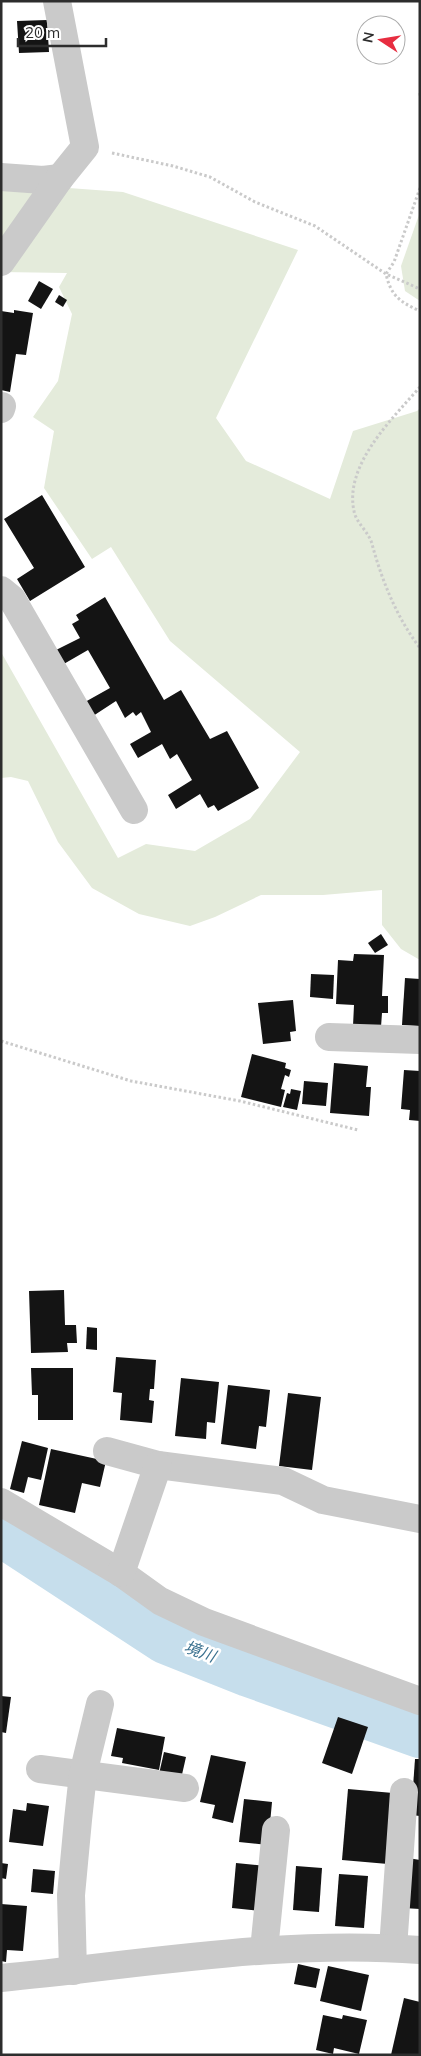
<svg xmlns="http://www.w3.org/2000/svg" width="421" height="2056" viewBox="0 0 421 2056" font-family="Mulish,'Noto Sans JP',sans-serif">
	<rect width="100%" height="100%" fill="#fff"/>
	<g fill="#e4ebdb">
		<polygon points="1,183 123,192 298,250 216,418 246,461 330,499 353,431 417,411 420,408 420,960 401,949 382,925 382,890 323,895 261,895 215,917 190,926 139,914 92,888 58,842 28,781 11,777 1,778 1,652 118,858 146,844 195,851 250,819 300,752 170,641 111,547 92,559 44,488 54,431 33,417 58,381 72,314 59,287 67,273 1,272"/>
		<polygon points="420,212 420,301 405,291 401,266"/>
	</g>
	<g fill="none" stroke-linecap="round" stroke-linejoin="round">
		<polyline stroke="#c6deec" stroke-width="52" points="1,1530 166,1638 249,1671 420,1732"/>
	</g>
	<g fill="#141414">
		<polygon points="47,20 49,52 19,53 17,21"/>
		<polygon points="39,281 53,289 41,309 28,301"/>
		<polygon points="59,295 67,300 63,307 55,302"/>
		<polygon points="14,310 33,313 26,355 16,354 10,392 1,390 1,311 14,313"/>
		<polygon points="42,495 85,567 30,601 17,579 34,568 4,519"/>
		<polygon points="105,597 164,700 181,690 210,739 227,731 259,788 218,811 214,805 208,808 200,794 176,809 168,795 192,780 177,754 170,759 162,744 138,758 130,744 151,732 141,712 136,716 133,712 125,718 116,701 93,716 85,702 110,688 88,650 62,665 56,650 80,638 72,624 79,620 76,615"/>
		<polygon points="381,934 388,945 375,953 368,943"/>
		<polygon points="354,954 384,955 382,996 388,996 388,1013 382,1013 381,1027 353,1026 354,1005 336,1004 338,960 353,961"/>
		<polygon points="311,974 334,975 333,999 310,997"/>
		<polygon points="405,978 420,979 420,1026 402,1025"/>
		<polygon points="293,1000 296,1031 290,1032 291,1041 263,1044 258,1003"/>
		<polygon points="252,1054 286,1063 285,1068 291,1070 289,1077 285,1075 281,1089 285,1090 281,1107 241,1097"/>
		<polygon points="334,1063 368,1066 366,1087 371,1087 369,1116 330,1113"/>
		<polygon points="404,1070 420,1071 420,1121 409,1120 410,1110 401,1109"/>
		<polygon points="304,1081 328,1083 326,1106 302,1104"/>
		<polygon points="291,1089 301,1091 297,1110 283,1107 287,1093 290,1094"/>
		<polygon points="64,1290 65,1325 76,1325 77,1343 67,1343 68,1352 31,1353 29,1291"/>
		<polygon points="87,1327 97,1328 97,1350 86,1349"/>
		<polygon points="116,1357 156,1360 154,1389 150,1389 149,1400 154,1401 152,1423 120,1420 122,1393 113,1392"/>
		<polygon points="31,1368 73,1368 73,1420 38,1420 38,1395 32,1395"/>
		<polygon points="181,1378 219,1382 215,1423 207,1422 206,1439 175,1436"/>
		<polygon points="228,1385 270,1390 266,1427 259,1426 256,1449 221,1444"/>
		<polygon points="288,1393 321,1397 312,1470 279,1466"/>
		<polygon points="22,1441 48,1448 41,1480 28,1477 24,1493 10,1489"/>
		<polygon points="51,1449 106,1461 100,1487 82,1483 75,1513 39,1505"/>
		<polygon points="1,1696 11,1697 6,1733 1,1732"/>
		<polygon points="338,1717 368,1727 352,1774 322,1763"/>
		<polygon points="117,1728 165,1737 159,1770 122,1763 123,1758 111,1756"/>
		<polygon points="164,1752 186,1757 181,1779 159,1774"/>
		<polygon points="211,1755 246,1762 233,1823 212,1818 215,1805 200,1802"/>
		<polygon points="415,1759 420,1759 420,1816 411,1815"/>
		<polygon points="348,1789 393,1793 388,1864 342,1860"/>
		<polygon points="244,1799 272,1802 268,1845 239,1842"/>
		<polygon points="27,1803 49,1806 43,1846 9,1842 13,1809 26,1811"/>
		<polygon points="408,1858 420,1860 420,1909 403,1908"/>
		<polygon points="1,1863 8,1864 6,1879 1,1878"/>
		<polygon points="236,1863 266,1866 261,1911 232,1908"/>
		<polygon points="296,1866 322,1868 319,1912 293,1910"/>
		<polygon points="33,1869 55,1871 53,1894 31,1892"/>
		<polygon points="339,1874 368,1876 364,1928 335,1926"/>
		<polygon points="1,1904 27,1906 23,1951 7,1950 6,1962 1,1961"/>
		<polygon points="298,1964 320,1969 316,1988 294,1984"/>
		<polygon points="328,1966 369,1975 361,2011 320,2001"/>
		<polygon points="404,1998 420,2002 420,2055 391,2055"/>
		<polygon points="323,2015 342,2019 343,2015 367,2020 359,2054 334,2048 333,2054 316,2050"/>
	</g>
	<g fill="none" stroke-linecap="round" stroke-linejoin="round">
		<g stroke="#cacaca" stroke-width="3" stroke-dasharray="2.5 2.5" stroke-linecap="butt">
			<polyline points="420,93 420,97"/>
			<polyline points="112,153 173,166 210,177 255,202 315,226 386,274 420,289"/>
			<path d="M420,188L394,262L386,274C391,296 400,302 420,311"/>
			<path d="M420,387C392,419 344,465 354,511C356,523 369,532 372,544C382,581 397,618 420,648"/>
			<polyline points="1,1041 131,1081 240,1101 358,1130"/>
		</g>
		<g stroke="#cacaca" stroke-width="28">
			<polyline points="1,177 43,180 60,178"/>
			<polyline points="1,262 60,178 85,147 57,1"/>
			<polyline points="1,409 2,406"/>
			<polyline points="1,590 12,599 134,810"/>
			<polyline points="329,1037 420,1040"/>
			<polyline points="107,1451 158,1465 283,1481 323,1500 420,1519"/>
			<polyline points="1,1502 121,1573 160,1601 204,1622 420,1701"/>
			<polyline points="121,1573 158,1465"/>
			<polyline points="40,1769 185,1788"/>
			<polyline points="393,1948 404,1792"/>
			<polyline points="264,1950 276,1830"/>
			<polyline points="73,1971 71,1895 78,1820 83,1774 100,1704"/>
			<path d="M1,1978C140,1965 280,1939 420,1950"/>
		</g>
	</g>
	<g text-anchor="middle" dominant-baseline="central" stroke-width="5" stroke-linejoin="round" paint-order="stroke">
		<g font-size="16" font-style="italic" fill="#3b7290" stroke="#fff">
			<text transform="translate(200 1651) rotate(20)">境川</text>
		</g>
	</g>
	<rect width="421" height="2056" fill="none" stroke="#2d2d2d" stroke-width="5"/>
	<g transform="translate(381 40) rotate(282)"><circle r="24" fill="#ffffff" stroke="#ababab"/>
	<path d="M0-4L9 19L0 12L-9 19Z" fill="#e72d40"/>
	<text y="-8" font-size="14" font-weight="bold" text-anchor="middle" fill="#2d2d2d">N</text>
	</g>
	<path d="M18 38v8h88v-8" fill="none" stroke="#2d2d2d" stroke-width="2.5"/>
	<text x="25" y="38" font-size="15" fill="#2d2d2d" stroke="#ffffff" stroke-width="4" paint-order="stroke">20 m</text>
</svg>
